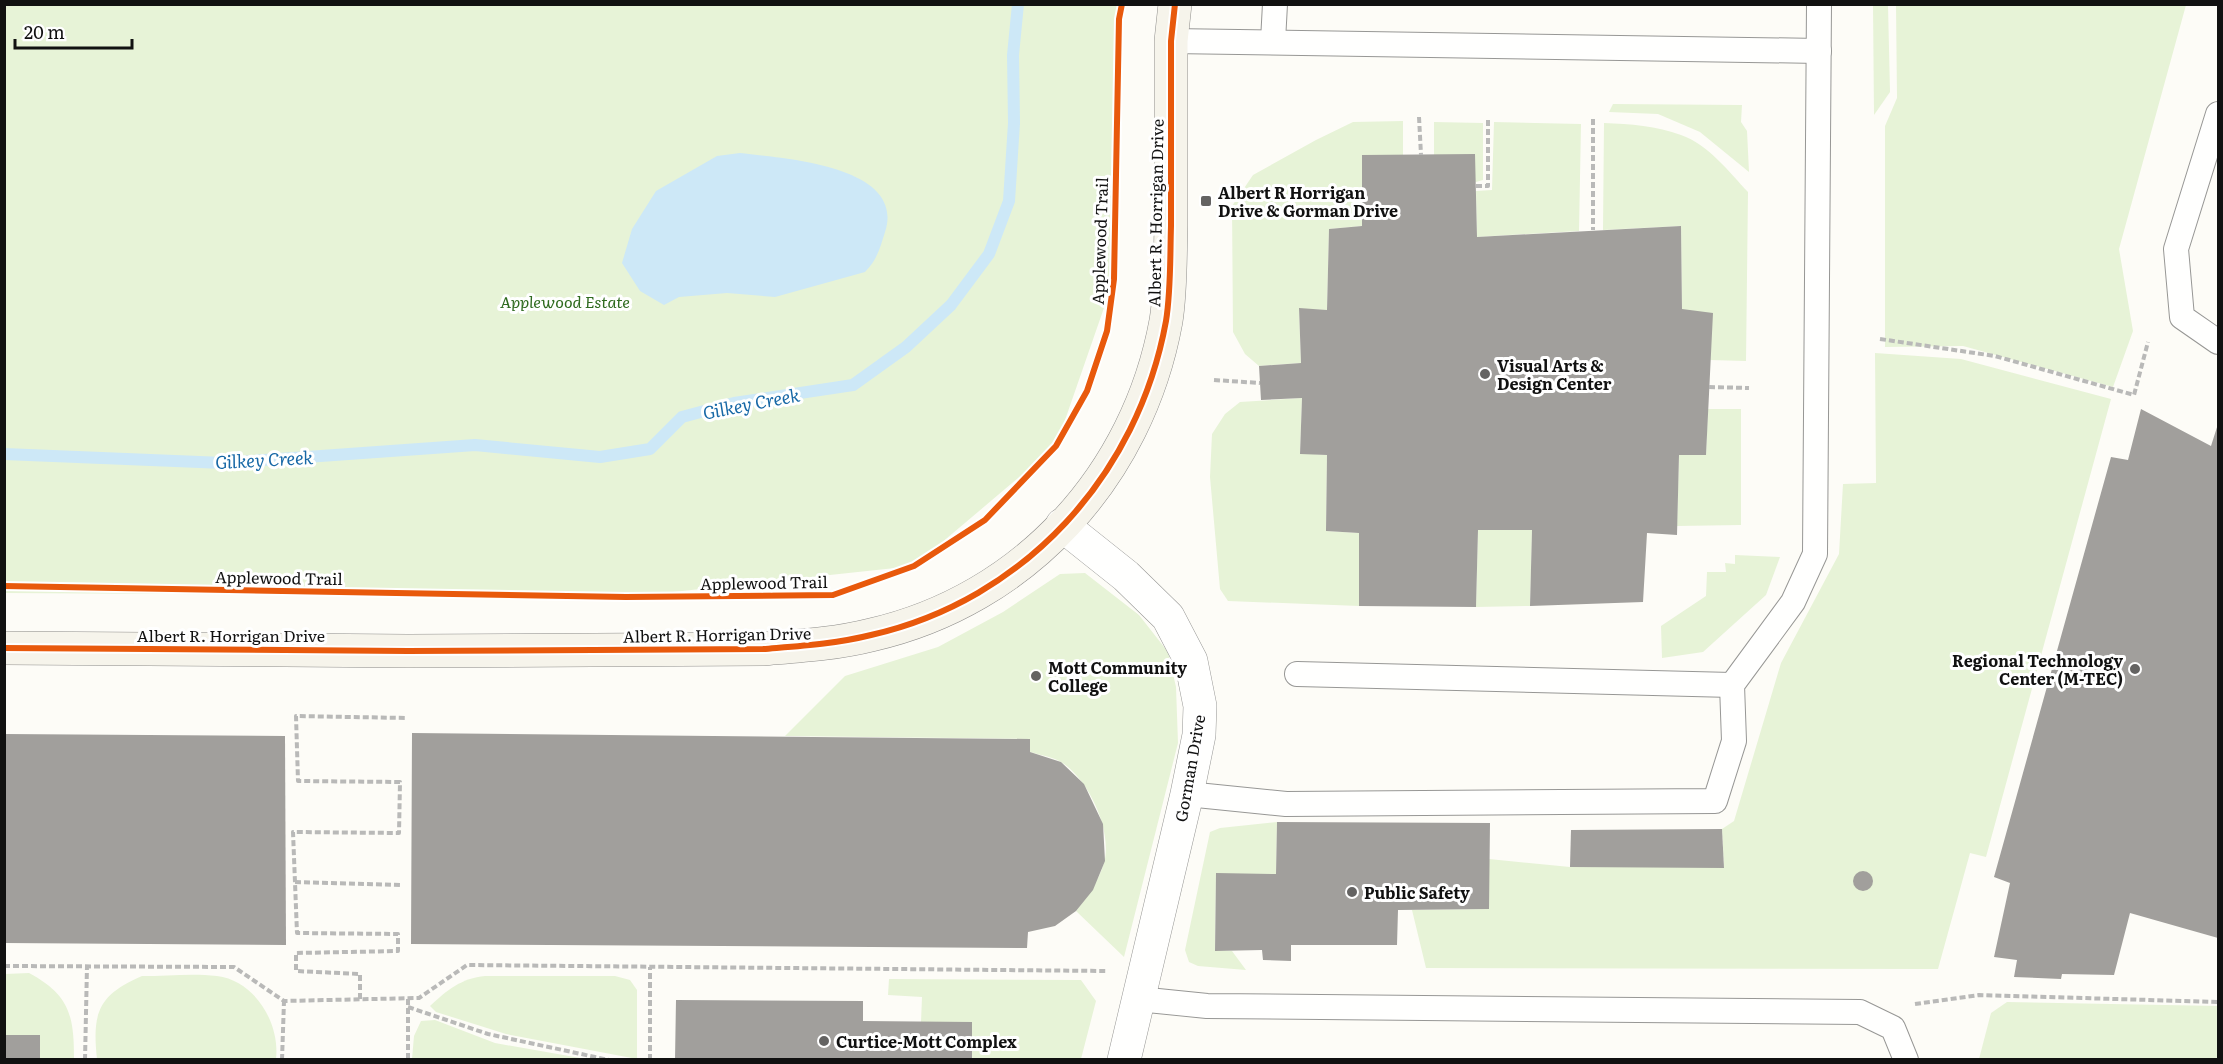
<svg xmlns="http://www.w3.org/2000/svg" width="2223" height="1064" viewBox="0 0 2223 1064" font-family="Literata,serif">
	<rect width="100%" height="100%" fill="#fdfcf7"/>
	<g fill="#e7f3d7">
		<polygon points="5,5 1125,5 1119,20 1114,279 1056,446 914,566 626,597 5,593"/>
		<polygon points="1873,5 1888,5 1890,92 1874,115"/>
		<polygon points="1896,5 2186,5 2119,249 2133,331 2113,387 1963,346 1885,347 1885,126 1897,98"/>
		<polygon points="1613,104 1742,105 1741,122 1747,131 1749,172 1700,132 1658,114 1609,112"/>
		<polygon points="1403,121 1403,155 1362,155 1362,226 1329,229 1327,310 1299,309 1301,363 1259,366 1245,354 1233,332 1232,206 1253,175 1316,140 1353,122"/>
		<polygon points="1434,122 1483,123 1483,180 1476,182 1434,155"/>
		<polygon points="1494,122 1581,124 1579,231 1477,237 1476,191 1492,190"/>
		<path d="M1604,123C1630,124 1657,126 1681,135C1708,144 1729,172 1748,192L1746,361L1710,360L1682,309L1681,226L1603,230Z"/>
		<polygon points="1875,353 1961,359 2111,399 1986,857 1970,853 1938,969 1426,968 1412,910 1489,909 1489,859 1570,867 1724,867 1722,829 1734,821 1781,663 1839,554 1843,484 1876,483"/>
		<polygon points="1302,398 1300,453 1327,455 1326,531 1359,533 1359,606 1228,601 1220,589 1210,477 1212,434 1225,414 1240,402"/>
		<polygon points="1708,409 1741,409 1741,525 1677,526 1679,455 1706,455"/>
		<polygon points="1478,530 1532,530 1530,606 1476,607"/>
		<polygon points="1735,555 1780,557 1766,595 1703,652 1662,658 1661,626 1706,596 1707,572 1726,572 1725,563 1735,564"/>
		<path d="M1085,573L1139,615L1168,652L1176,687L1178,743L1124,957L1076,911C1088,896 1098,882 1104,863C1113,832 1089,779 1061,762C1053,757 1040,755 1030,752V739L785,736L845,676L938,647L1003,612L1060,574Z"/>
		<polygon points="1277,822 1276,874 1216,874 1215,950 1232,951 1246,970 1198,966 1189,962 1185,950 1210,832 1220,828"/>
		<path d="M29,973C70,995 74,1016 74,1059H40V1035H5V974Z"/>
		<path d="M142,976C167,976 193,973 217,976C256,981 280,1024 276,1059H97C92,1013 98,995 142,976Z"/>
		<path d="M485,976H615L630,980L637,990V1059L506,1034L436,1012L430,1006C447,990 462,978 485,976Z"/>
		<polygon points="889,979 1081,980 1096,1001 1081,1059 972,1060 921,1022 922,997 888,995"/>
		<polygon points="2007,1002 2218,1006 2218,1059 1979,1059 1991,1013"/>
		<polygon points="435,1020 495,1043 586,1059 412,1059 414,1036 421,1021"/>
	</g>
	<path fill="#cde8f7" d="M740,153C781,158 907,165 885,232C880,248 877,260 865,272L775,297L727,293L679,297L664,305L640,291L622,263L632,229L656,191L717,156Z"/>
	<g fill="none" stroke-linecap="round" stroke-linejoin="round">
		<polyline stroke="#cde8f7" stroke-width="12" points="4,454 224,463 475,445 600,457 650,449 682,417 734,403 853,385 906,347 951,305 989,254 1009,201 1014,123 1013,55 1018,4"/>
	</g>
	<g fill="#a19f9c">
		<polygon points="1475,154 1477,237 1681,226 1682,309 1713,313 1706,455 1679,455 1677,535 1647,533 1643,602 1530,606 1532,530 1478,530 1476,607 1359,606 1359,533 1326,531 1327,455 1300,454 1302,398 1261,400 1259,366 1301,363 1299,308 1327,310 1329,229 1362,226 1362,155"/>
		<polygon points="2141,409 2211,446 2218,424 2218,938 2130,913 2114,975 2062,974 2061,979 2014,977 2017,960 1994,957 2010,883 1994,877 2111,457 2128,460"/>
		<polygon points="412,733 1030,739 1030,752 1061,762 1084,784 1103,824 1105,861 1093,890 1076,911 1055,926 1028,932 1027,948 411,944"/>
		<polygon points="4,734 285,736 286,945 4,943"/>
		<polygon points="1277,822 1490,823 1489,909 1398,910 1397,945 1291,945 1291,961 1263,960 1262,950 1215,951 1216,873 1276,874"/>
		<polygon points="1722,829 1724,868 1570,867 1571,830"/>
		<circle cx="1863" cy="881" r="10"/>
		<polygon points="676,1000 863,1001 863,1021 972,1022 972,1060 675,1060"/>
		<rect x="4" y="1035" width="36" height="25"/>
	</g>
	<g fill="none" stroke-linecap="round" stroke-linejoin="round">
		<g stroke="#979795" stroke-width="26">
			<g id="lane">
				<polyline points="1171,41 1819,51"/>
				<polyline points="1273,41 1275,4"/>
				<polyline points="2218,114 2176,249 2182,317 2218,342"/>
				<polyline points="1297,674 1732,685"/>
				<polyline points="1187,794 1286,804 1715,801 1734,741 1732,685 1793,602 1815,554 1819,4"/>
				<polyline points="1138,999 1207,1006 1860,1012 1893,1028 1906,1060"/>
			</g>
		</g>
		<g stroke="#979795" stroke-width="34">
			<polyline id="street" points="1062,525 1126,576 1168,617 1191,661 1200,706 1199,735 1187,794 1124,1060"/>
		</g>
		<g stroke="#8e8d8b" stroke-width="34">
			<path id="secondary" d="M4,648L408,651L763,649C799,646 835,644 871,635C1025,600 1138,475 1166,321C1171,290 1170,257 1171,226C1171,164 1171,102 1171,41L1175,4"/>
		</g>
		<g stroke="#b9b9b8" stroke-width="4" stroke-dasharray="6 3" stroke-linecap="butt">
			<polyline points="1419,117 1421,155"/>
			<polyline points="1593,119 1593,230"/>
			<polyline points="1476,186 1488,186 1488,118"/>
			<polyline points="1880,339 1995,356 2134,395 2148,342"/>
			<polyline points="1214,380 1260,383"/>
			<polyline points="1709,387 1749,388"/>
			<polyline points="295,882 401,885"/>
			<polyline points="4,966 234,967 284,1001 419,998 467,965 1108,971"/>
			<polyline points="360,999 360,974 296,971 296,953 398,951 398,934 297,933 293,832 399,833 400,782 298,781 296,716 407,718"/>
			<polyline points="408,999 408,1060"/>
			<polyline points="1915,1004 1979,995 2218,1002"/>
			<polyline points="408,1007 488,1034 609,1060"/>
			<polyline points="85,1060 87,966"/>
			<polyline points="282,1060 284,1001"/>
			<polyline points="650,1060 650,967"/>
		</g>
		<use href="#lane" stroke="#fffffe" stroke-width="24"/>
		<use href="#street" stroke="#fffffe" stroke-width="33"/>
		<use href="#secondary" stroke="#f6f4eb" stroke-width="33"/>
		<g stroke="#fff" stroke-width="10">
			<g id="cycleway">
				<polyline points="4,586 626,597 833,595 914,566 985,520 1056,446 1087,391 1107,331 1114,279 1119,19 1122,4"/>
				<path d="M4,648L408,651L763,649C799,646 835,644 871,635C1025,600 1138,475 1166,321C1171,290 1170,257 1171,226C1171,164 1171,102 1171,41L1175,4"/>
			</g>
		</g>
		<use href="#cycleway" stroke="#e8590c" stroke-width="6"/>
	</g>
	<g fill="#646362" stroke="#fff" stroke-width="2">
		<rect x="1200" y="195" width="12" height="12" rx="3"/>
		<circle cx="1485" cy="374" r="6"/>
		<circle cx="2135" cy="669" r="6"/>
		<circle cx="1036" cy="676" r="6"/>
		<circle cx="1352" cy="892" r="6"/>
		<circle cx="824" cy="1041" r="6"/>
	</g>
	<g text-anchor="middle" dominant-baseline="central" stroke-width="6" stroke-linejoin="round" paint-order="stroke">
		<g font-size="16" font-weight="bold" fill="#111" stroke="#fff" text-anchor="start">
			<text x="1218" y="192">Albert R Horrigan<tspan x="1218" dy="18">Drive &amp; Gorman Drive</tspan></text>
			<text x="1497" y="365">Visual Arts &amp;<tspan x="1497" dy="18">Design Center</tspan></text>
			<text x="2123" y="660" text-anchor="end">Regional Technology<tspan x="2123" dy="18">Center (M-TEC)</tspan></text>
			<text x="1048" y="667">Mott Community<tspan x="1048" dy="18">College</tspan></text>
			<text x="1364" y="892">Public Safety</text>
			<text x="836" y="1041">Curtice-Mott Complex</text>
		</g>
		<g font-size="16" fill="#111" stroke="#fff">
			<text transform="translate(1155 213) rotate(-89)">Albert R. Horrigan Drive</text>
			<text transform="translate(1099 241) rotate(-88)">Applewood Trail</text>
			<text transform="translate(279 577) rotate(1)">Applewood Trail</text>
			<text transform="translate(764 582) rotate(-1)">Applewood Trail</text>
			<text transform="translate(717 634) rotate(-1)">Albert R. Horrigan Drive</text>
			<text x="231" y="635">Albert R. Horrigan Drive</text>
			<text transform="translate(1189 768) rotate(-80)">Gorman Drive</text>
		</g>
		<g font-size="16" font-style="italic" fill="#2f6b1f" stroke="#fff">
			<text x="565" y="301">Applewood Estate</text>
		</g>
		<g font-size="18" font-style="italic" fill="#1768a6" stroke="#fff">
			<text transform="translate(751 403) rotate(-11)">Gilkey Creek</text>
			<text transform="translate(264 459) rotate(-3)">Gilkey Creek</text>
		</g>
	</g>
	<rect width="2223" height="1064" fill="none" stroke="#111111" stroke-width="12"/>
	<path d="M15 39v9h117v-9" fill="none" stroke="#111111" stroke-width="3"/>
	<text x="24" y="39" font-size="18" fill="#111111" stroke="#ffffff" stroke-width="4.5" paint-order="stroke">20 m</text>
</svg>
